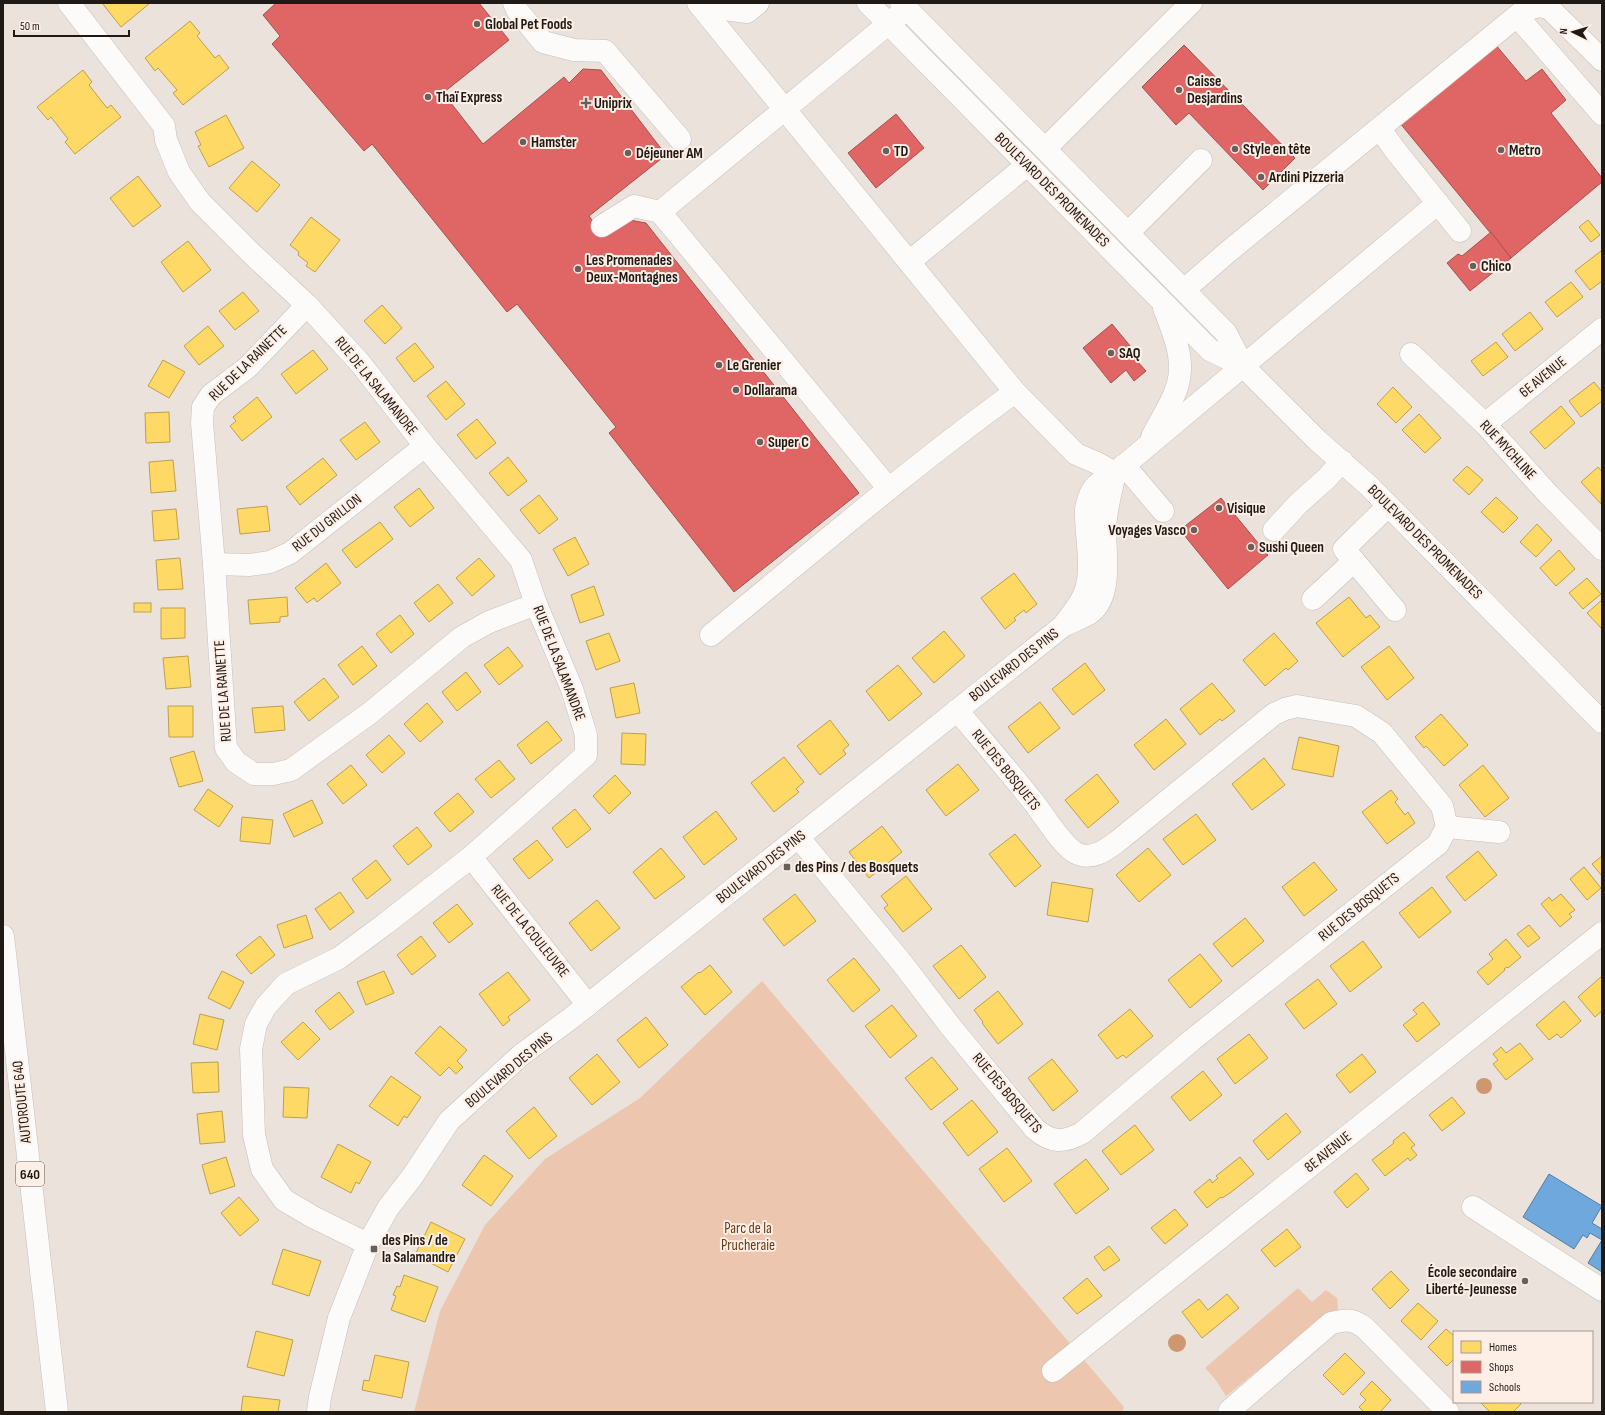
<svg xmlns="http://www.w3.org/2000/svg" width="1605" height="1415" viewBox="0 0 1605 1415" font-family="'Sofia Sans Condensed',sans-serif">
	<rect width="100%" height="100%" fill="#ece2dc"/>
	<g fill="#ecc6ae">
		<polygon points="762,981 1124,1407 1122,1412 414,1412 440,1311 485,1225 545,1159 640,1098"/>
		<polygon points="1298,1288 1312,1302 1326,1290 1337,1298 1338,1310 1328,1315 1226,1396 1215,1379 1205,1368"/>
	</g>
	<g fill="#ce9770">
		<circle cx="1484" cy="1086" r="8"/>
		<circle cx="1177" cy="1343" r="9"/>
	</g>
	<g fill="#ffd966" stroke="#bca04e">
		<polygon points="102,3 150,3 121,27"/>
		<polygon points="190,21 200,33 197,36 215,58 219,55 229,68 183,105 173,93 177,90 158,68 155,71 145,58"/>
		<polygon points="83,70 92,82 89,85 107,108 111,105 121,117 75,154 65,142 68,139 51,117 48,120 37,107"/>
		<polygon points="226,115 244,148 209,167 198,146 201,145 195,132"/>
		<polygon points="252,161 280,185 257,212 229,188"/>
		<polygon points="138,176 161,206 133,227 110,198"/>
		<polygon points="311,217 340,240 315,272 306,266 308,263 298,255 299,252 290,245"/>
		<polygon points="1588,220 1600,235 1591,242 1579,227"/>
		<polygon points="188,241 211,270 183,292 161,262"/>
		<polygon points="1601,251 1602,252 1602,281 1590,290 1575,271"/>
		<polygon points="1571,282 1583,297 1557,317 1545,302"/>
		<polygon points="243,292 259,311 235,330 219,311"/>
		<polygon points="382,305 402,328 385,344 364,321"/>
		<polygon points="1530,312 1543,329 1515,351 1502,334"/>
		<polygon points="208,326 224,346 199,365 184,346"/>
		<polygon points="1496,342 1508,357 1483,376 1471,361"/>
		<polygon points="415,343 434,367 414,382 396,358"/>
		<polygon points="313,350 328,369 296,394 281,374"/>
		<polygon points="163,360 185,372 169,398 148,386"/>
		<polygon points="446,381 465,404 446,420 427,396"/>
		<polygon points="1594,382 1602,392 1602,401 1581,417 1569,401"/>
		<polygon points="1393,387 1412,407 1396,423 1377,404"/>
		<polygon points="257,397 272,417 242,441 230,426 236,421 233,417"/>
		<polygon points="1561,406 1575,423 1545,449 1530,432"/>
		<polygon points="169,412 170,442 146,443 145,413"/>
		<polygon points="1419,414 1441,438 1425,453 1402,430"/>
		<polygon points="477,419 496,443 476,459 457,435"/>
		<polygon points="365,422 380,442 356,460 340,440"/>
		<polygon points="508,457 527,481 508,496 489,473"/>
		<polygon points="323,458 337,475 300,505 286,487"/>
		<polygon points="173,460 176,491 151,493 149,462"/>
		<polygon points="1467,466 1483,480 1469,495 1453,480"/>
		<polygon points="1598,467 1602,472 1601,504 1581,482"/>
		<polygon points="419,488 434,508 410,527 394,507"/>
		<polygon points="539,495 558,519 539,534 520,510"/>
		<polygon points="1496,497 1518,518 1503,533 1481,512"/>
		<polygon points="267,506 270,531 240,534 237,509"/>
		<polygon points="176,509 179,539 154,541 152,511"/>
		<polygon points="380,522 393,539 356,568 342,550"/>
		<polygon points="1537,524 1552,540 1536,557 1520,542"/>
		<polygon points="575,537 589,564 568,576 553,549"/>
		<polygon points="1559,550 1575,569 1556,586 1540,568"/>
		<polygon points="180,558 183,589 158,590 156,560"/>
		<polygon points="479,558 495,576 472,596 456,578"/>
		<polygon points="326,563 341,583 317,602 314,598 307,603 295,588"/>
		<polygon points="1014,573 1037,604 1026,613 1024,610 1014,618 1016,620 1005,629 981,598"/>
		<polygon points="1587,578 1601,594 1583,609 1569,593"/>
		<polygon points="438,584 453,603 429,622 414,603"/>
		<polygon points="594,586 604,615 580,623 571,595"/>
		<polygon points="287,597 288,616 280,617 280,622 250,624 248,600"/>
		<polygon points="1349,597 1366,618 1370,615 1380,627 1343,657 1316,623"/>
		<polygon points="1602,600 1602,629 1587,613"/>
		<rect x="134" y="603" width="17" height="9"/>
		<polygon points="161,608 185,608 185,638 161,639"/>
		<polygon points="400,615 414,634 391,653 376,634"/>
		<polygon points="944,631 965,656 934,683 912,658"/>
		<polygon points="609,633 620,661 596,670 586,641"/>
		<polygon points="1274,633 1298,661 1288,670 1286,668 1265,686 1243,660"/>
		<polygon points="362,646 377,666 353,685 338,665"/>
		<polygon points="1389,646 1414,678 1387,700 1361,667"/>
		<polygon points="508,647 523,666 499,685 484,665"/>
		<polygon points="188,656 191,687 166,689 163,658"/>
		<polygon points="1085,663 1105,690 1073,715 1052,689"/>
		<polygon points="898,665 922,694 889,721 866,691"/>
		<polygon points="466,672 481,692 457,711 442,692"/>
		<polygon points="324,678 339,697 309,721 294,702"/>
		<polygon points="634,683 640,713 616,718 610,688"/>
		<polygon points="1212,683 1235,711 1222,721 1220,719 1200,735 1180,709"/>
		<polygon points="1040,702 1060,728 1028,753 1008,727"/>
		<polygon points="427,703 443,722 420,742 404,724"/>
		<polygon points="168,706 193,706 193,737 169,737"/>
		<polygon points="283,706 285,730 255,733 252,708"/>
		<polygon points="1441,714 1468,745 1444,766 1426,746 1424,748 1415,737"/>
		<polygon points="1166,719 1186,744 1154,770 1134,745"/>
		<polygon points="830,720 849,745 843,750 846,754 820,775 797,746"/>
		<polygon points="547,721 562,740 531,764 517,745"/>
		<polygon points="622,733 646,734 645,765 621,764"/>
		<polygon points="389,735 405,753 382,773 366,755"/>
		<polygon points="1299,737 1339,746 1333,777 1292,769"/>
		<polygon points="194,751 203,781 179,787 170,758"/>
		<polygon points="784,757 804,782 796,789 799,792 774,812 751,783"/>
		<polygon points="1264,758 1285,785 1252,810 1232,784"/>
		<polygon points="499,760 515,779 491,798 475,779"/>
		<polygon points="958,764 979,790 946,816 926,790"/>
		<polygon points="351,765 367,785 343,804 327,784"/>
		<polygon points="1483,765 1509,798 1485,817 1459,785"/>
		<polygon points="1097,774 1119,802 1088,828 1065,800"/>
		<polygon points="615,775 631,793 609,814 593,796"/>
		<polygon points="208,789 233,806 219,827 194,810"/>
		<polygon points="1391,790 1398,799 1395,802 1405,815 1408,812 1415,823 1387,844 1362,812"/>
		<polygon points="458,793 474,812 450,832 434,813"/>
		<polygon points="312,800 323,823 294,837 283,814"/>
		<polygon points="575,809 591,829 567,848 552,828"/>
		<polygon points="716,811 737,839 704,865 683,837"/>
		<polygon points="1196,814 1216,840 1183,865 1163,839"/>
		<polygon points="242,817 273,820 270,844 240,841"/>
		<polygon points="882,826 902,852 869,878 849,852"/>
		<polygon points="417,827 432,846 408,865 393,846"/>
		<polygon points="1015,834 1041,866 1015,887 989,854"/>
		<polygon points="537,840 553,860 529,879 513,859"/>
		<polygon points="661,848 685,877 655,899 633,872"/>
		<polygon points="1148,848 1171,875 1139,902 1116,875"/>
		<polygon points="1478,851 1497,875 1465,901 1446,877"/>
		<polygon points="1602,856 1602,876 1592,864"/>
		<polygon points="376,860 391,880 367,899 352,879"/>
		<polygon points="1314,862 1337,890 1304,916 1282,887"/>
		<polygon points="1584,867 1601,888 1587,900 1570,879"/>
		<polygon points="906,876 932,909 903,932 884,908 888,905 881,896"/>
		<polygon points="1052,882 1093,889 1088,922 1047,915"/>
		<polygon points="1432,887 1451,912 1419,938 1399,913"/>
		<polygon points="340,892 354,912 330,930 315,909"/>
		<polygon points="795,894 816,921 784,946 763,919"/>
		<polygon points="1561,894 1575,910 1569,914 1572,917 1560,927 1541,904 1549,897 1552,901"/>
		<polygon points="597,900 620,928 591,951 569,923"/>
		<polygon points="457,904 473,924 449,943 433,923"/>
		<polygon points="306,915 313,938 284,948 277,925"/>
		<polygon points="1245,918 1264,941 1232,967 1213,944"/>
		<polygon points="1529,925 1540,938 1528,947 1517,934"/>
		<polygon points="260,936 275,955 251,974 236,955"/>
		<polygon points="421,936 436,956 412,975 397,955"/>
		<polygon points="1506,939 1521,957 1508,968 1507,967 1504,969 1505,970 1488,985 1477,972 1493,959 1489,954"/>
		<polygon points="1363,941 1382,967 1350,992 1330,966"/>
		<polygon points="961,945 986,977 959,999 933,966"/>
		<polygon points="1200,954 1222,981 1190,1008 1168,980"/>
		<polygon points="854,958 880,990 853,1012 827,980"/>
		<polygon points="710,965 732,992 705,1015 681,987 699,972 700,973"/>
		<polygon points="222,971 244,982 230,1009 208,998"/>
		<polygon points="384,971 394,993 366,1005 357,982"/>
		<polygon points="508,972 530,1000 508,1017 510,1020 503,1026 479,994"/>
		<polygon points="1602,976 1602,1011 1595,1017 1578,997"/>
		<polygon points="1318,979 1337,1004 1304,1029 1285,1004"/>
		<polygon points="998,991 1023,1024 998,1044 982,1023 983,1022 974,1010"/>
		<polygon points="339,992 354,1012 330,1030 315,1011"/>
		<polygon points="1564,1001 1581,1021 1561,1038 1557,1034 1549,1040 1536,1025"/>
		<polygon points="1423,1002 1440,1024 1417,1042 1403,1025 1417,1014 1413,1010"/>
		<polygon points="892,1005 917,1036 890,1058 865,1026"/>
		<polygon points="1130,1009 1153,1036 1126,1058 1123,1055 1117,1059 1098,1035"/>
		<polygon points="200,1014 224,1020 217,1050 193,1044"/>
		<polygon points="646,1017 668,1045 639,1068 617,1040"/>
		<polygon points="303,1022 320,1039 298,1060 281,1042"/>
		<polygon points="440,1026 467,1050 457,1061 463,1067 456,1074 449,1067 440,1076 415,1053"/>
		<polygon points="1249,1034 1268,1058 1235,1084 1217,1059"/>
		<polygon points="1520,1043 1533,1059 1506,1080 1493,1064 1498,1060 1493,1054 1501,1047 1506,1053"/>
		<polygon points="597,1054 620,1082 592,1105 569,1078"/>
		<polygon points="1362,1054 1376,1072 1350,1093 1336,1075"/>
		<polygon points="932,1057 958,1089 931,1110 905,1078"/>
		<polygon points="1052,1059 1078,1091 1053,1111 1028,1078"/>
		<polygon points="218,1062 219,1092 193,1093 191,1063"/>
		<polygon points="1203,1071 1222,1095 1190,1121 1171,1097"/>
		<polygon points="391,1076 421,1097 407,1118 404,1116 398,1126 369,1106"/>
		<polygon points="284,1087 309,1088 307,1118 283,1117"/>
		<polygon points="1452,1097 1465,1113 1442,1131 1429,1115"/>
		<polygon points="972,1100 998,1132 968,1156 943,1123"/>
		<polygon points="534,1107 557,1136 529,1159 506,1131"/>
		<polygon points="222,1111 225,1142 200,1144 197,1114"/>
		<polygon points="1286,1113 1301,1132 1268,1160 1253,1141"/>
		<polygon points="1135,1125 1154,1150 1121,1175 1102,1151"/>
		<polygon points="1404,1132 1415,1145 1411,1148 1417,1155 1410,1161 1408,1158 1385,1176 1372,1160 1394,1143 1393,1141"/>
		<polygon points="338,1144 371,1162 359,1184 356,1182 351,1193 321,1177"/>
		<polygon points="1007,1148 1032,1181 1004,1202 979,1169"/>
		<polygon points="484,1155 513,1176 491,1206 462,1185"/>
		<polygon points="226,1157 235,1186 210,1194 202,1165"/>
		<polygon points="1240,1157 1254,1174 1230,1193 1222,1198 1221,1197 1207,1208 1194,1192 1210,1179 1212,1183 1218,1178 1216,1176"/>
		<polygon points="1086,1159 1109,1189 1076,1214 1054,1184"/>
		<polygon points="1356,1173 1369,1189 1347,1208 1334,1192"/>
		<polygon points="239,1197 259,1220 240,1236 221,1213"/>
		<polygon points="1175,1209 1188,1225 1165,1244 1151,1228"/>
		<polygon points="431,1222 465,1239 448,1272 415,1255"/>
		<polygon points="1287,1229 1301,1247 1275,1267 1261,1250"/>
		<polygon points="1109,1246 1120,1260 1104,1271 1094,1257"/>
		<polygon points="283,1249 321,1261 309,1296 272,1284"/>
		<polygon points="1391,1271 1409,1290 1390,1309 1372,1289"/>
		<polygon points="404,1275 438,1287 425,1322 391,1310 396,1296 393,1295 397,1286 400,1287"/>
		<polygon points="1087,1278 1102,1296 1077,1314 1063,1298"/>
		<polygon points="1227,1294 1239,1308 1202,1338 1182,1312 1199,1299 1208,1310"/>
		<polygon points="1418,1303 1438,1321 1421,1340 1401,1321"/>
		<polygon points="1446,1329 1454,1336 1454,1359 1447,1366 1428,1347"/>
		<polygon points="256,1331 293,1340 284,1376 247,1367"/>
		<polygon points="1345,1353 1365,1373 1343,1395 1323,1375"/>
		<polygon points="375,1355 409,1362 402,1398 362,1390 364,1380 369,1381"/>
		<polygon points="1372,1381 1391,1400 1380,1412 1364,1412 1359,1407 1366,1400 1360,1394"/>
		<polygon points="243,1396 280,1400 278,1412 241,1412"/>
		<polygon points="1520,1402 1521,1404 1513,1412 1490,1412 1481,1403"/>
	</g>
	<g fill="#e06666" stroke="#a64f4e">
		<polygon points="276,3 479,3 509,40 443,93 483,144 564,77 569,83 583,69 601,70 666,155 589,216 603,235 624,219 646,223 859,493 734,592 609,433 616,427 517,304 507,312 372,144 364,151 272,44 280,36 263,15"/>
		<polygon points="1495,44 1526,81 1542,69 1566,100 1551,113 1602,178 1602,182 1511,258 1399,122"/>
		<polygon points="1184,45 1295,158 1263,190 1189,113 1176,125 1142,87"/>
		<polygon points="896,114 924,148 876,188 848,153"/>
		<polygon points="1491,232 1511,258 1470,291 1447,263 1458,254 1462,256"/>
		<polygon points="1112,324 1140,358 1137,361 1146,371 1134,381 1126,370 1111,383 1083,348"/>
		<polygon points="1221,498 1268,555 1228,589 1180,530"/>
	</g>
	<g fill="#6fa8dc" stroke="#577da1">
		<polygon points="1549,1174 1602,1206 1592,1223 1602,1229 1602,1240 1590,1233 1587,1238 1583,1235 1574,1249 1523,1217"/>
		<polygon points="1602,1240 1602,1272 1588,1263"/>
	</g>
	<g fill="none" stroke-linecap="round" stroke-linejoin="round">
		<g stroke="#c6bfba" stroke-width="23">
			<g id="minor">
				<polyline points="69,3 164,126 166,140 179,172 200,202 251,253 307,305 360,363 425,446 521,560 536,604 572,689 586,735 586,755 471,857 385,924 339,958 286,984 266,1006 256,1024 251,1049 254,1135 262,1169 284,1200 313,1217 368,1244"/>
				<polyline points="514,3 517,10 543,42 574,50 605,51 680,139"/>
				<polyline points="698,3 1015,392 1076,454 1097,463 1115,473"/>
				<polyline points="719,3 724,9 747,12 758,3"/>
				<polyline points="868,3 1210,350 1243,366"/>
				<polyline points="901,3 1226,333 1243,366 1317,440 1369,486 1602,722"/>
				<polyline points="1517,16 1602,114"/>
				<polyline points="1380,129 1395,150 1460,231"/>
				<polyline points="1045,149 1191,3"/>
				<polyline points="660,212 899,15"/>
				<polyline points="602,226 634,206 660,212 889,489"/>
				<polyline points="1128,233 1201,160"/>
				<polyline points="909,262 1027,165"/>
				<polyline points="1184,290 1229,251 1523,11 1538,6 1549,8 1602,60"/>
				<polyline points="307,305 248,367 211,395 203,407 202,423 214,564 226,748 236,762 254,774 273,774 291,770 370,713 462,637 489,622 536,604"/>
				<polyline points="1411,354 1485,424 1549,495 1602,549"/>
				<polyline points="1485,424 1602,329"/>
				<path d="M1152,437C1159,423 1168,409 1174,395C1188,365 1175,337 1164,308"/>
				<polyline points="1124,465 1163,511"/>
				<polyline points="1388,506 1344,549 1395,610"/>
				<polyline points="1274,530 1298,504 1327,478 1342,461"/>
				<polyline points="214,564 249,565 270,562 290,553 425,446"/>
				<polyline points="1313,599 1354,561"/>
				<path d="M1065,625C1073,621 1082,618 1090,613C1113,596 1105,553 1105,528C1106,509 1111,492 1115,473"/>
				<path d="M711,635C811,553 910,468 1015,392"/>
				<polyline points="1447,827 1499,832"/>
				<path d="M799,838L902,963L951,1027L1035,1129C1052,1143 1063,1143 1082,1133L1192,1040L1438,844L1447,827L1442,806L1382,733L1356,716L1297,706L1285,709L1274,714L1118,841C1106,850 1092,861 1076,853C1061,845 1043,813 1031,799C1007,769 982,740 957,710"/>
				<polyline points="471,857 588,1005"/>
				<polyline points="1473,1207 1602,1290"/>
				<polyline points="1053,1371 1602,933"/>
				<path d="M318,1412L320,1397L339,1318L368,1244L388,1208L412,1177L449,1121L521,1055L570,1019L1063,626C1071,615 1081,604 1085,592C1094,568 1085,535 1086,509C1090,487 1096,484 1115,473L1438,203"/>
				<path d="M1229,1412L1230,1410L1331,1323C1346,1320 1352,1318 1365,1328L1448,1412"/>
			</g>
		</g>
		<g stroke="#c6bfba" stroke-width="23">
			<polyline id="highway" points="3,936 57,1412"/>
		</g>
		<use href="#minor" stroke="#fcfbfa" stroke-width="22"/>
		<use href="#highway" stroke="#fcfbfa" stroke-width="22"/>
	</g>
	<g fill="#67605b" stroke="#fdefe6" stroke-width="1.5">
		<circle cx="477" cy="24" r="4"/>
		<circle cx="1179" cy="90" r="4"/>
		<circle cx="428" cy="97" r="4"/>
		<path d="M584 97h4v4h4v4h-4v4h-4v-4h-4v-4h4z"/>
		<circle cx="523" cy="142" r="4"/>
		<circle cx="1235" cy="149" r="4"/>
		<circle cx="1501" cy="150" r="4"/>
		<circle cx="886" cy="151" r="4"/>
		<circle cx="628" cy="153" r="4"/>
		<circle cx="1261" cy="177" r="4"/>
		<circle cx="1473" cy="266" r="4"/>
		<circle cx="578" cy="269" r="4"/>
		<circle cx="1111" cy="353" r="4"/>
		<circle cx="719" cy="365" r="4"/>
		<circle cx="736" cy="390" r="4"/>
		<circle cx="760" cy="442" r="4"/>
		<circle cx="1219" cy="508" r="4"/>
		<circle cx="1194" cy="530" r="4"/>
		<circle cx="1251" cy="547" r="4"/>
		<rect x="783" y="863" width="8" height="8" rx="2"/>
		<rect x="370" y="1245" width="8" height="8" rx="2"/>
		<circle cx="1525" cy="1281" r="4"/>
	</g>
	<g text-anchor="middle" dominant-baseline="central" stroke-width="4" stroke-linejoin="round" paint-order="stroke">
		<rect fill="#fdefe6" stroke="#625a54" stroke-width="1" x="16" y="1162" width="28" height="24" rx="3"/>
		<g font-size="14" font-weight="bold" fill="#201a16">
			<text x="30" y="1174">640</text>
		</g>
		<g font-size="15" font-weight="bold" fill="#201a16" stroke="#fdefe6" text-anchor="start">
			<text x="485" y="24">Global Pet Foods</text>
			<text x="1187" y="81">Caisse<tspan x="1187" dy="17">Desjardins</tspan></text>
			<text x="436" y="97">Thaï Express</text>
			<text x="594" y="103">Uniprix</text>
			<text x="531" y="142">Hamster</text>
			<text x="1243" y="149">Style en tête</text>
			<text x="1509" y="150">Metro</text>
			<text x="894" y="151">TD</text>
			<text x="636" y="153">Déjeuner AM</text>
			<text x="1269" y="177">Ardini Pizzeria</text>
			<text x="586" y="260">Les Promenades<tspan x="586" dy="17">Deux-Montagnes</tspan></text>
			<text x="1481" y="266">Chico</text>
			<text x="1119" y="353">SAQ</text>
			<text x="727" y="365">Le Grenier</text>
			<text x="744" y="390">Dollarama</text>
			<text x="768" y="442">Super C</text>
			<text x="1227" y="508">Visique</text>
			<text x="1186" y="530" text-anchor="end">Voyages Vasco</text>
			<text x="1259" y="547">Sushi Queen</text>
			<text x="795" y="867">des Pins / des Bosquets</text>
			<text x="382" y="1240">des Pins / de<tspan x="382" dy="17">la Salamandre</tspan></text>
			<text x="1517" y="1272" text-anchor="end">École secondaire<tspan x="1517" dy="17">Liberté-Jeunesse</tspan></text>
		</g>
		<g font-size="15" fill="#201a16" stroke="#fdefe6">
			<text transform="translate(1052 190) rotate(45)">BOULEVARD DES PROMENADES</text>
			<text transform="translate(248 363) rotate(-44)">RUE DE LA RAINETTE</text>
			<text transform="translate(1543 377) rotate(-39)">6E AVENUE</text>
			<text transform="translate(376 386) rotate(51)">RUE DE LA SALAMANDRE</text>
			<text transform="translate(1508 450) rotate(47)">RUE MYCHLINE</text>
			<text transform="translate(327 523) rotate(-38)">RUE DU GRILLON</text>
			<text transform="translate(1425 542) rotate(45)">BOULEVARD DES PROMENADES</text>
			<text transform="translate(559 663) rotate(69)">RUE DE LA SALAMANDRE</text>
			<text transform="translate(1014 665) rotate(-38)">BOULEVARD DES PINS</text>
			<text transform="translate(223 691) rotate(-94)">RUE DE LA RAINETTE</text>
			<text transform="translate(1006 770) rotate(51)">RUE DES BOSQUETS</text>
			<text transform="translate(761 867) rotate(-38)">BOULEVARD DES PINS</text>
			<text transform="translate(1359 907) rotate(-39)">RUE DES BOSQUETS</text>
			<text transform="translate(530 931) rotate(51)">RUE DE LA COULEUVRE</text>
			<text transform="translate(509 1070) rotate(-40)">BOULEVARD DES PINS</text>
			<text transform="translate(1007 1093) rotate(50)">RUE DES BOSQUETS</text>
			<text transform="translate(22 1102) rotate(-96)">AUTOROUTE 640</text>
			<text transform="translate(1328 1152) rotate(-39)">8E AVENUE</text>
		</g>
		<g font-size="15" fill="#6e3c15" stroke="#fdefe6">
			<text x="748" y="1228">Parc de la<tspan x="748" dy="17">Prucheraie</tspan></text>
		</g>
	</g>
	<rect width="1605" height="1415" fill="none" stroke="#201a16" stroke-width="8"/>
	<rect x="1453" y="1331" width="140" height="72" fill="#fdefe6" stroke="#a59a93"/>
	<rect x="1461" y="1341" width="20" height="12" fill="#ffd966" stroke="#a59a93"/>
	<text x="1489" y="1351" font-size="12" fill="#201a16">Homes</text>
	<rect x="1461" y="1361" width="20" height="12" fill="#e06666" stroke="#a59a93"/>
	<text x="1489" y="1371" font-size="12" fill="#201a16">Shops</text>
	<rect x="1461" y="1381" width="20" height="12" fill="#6fa8dc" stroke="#a59a93"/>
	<text x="1489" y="1391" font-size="12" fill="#201a16">Schools</text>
	<g transform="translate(1573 32) rotate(275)" stroke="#fdefe6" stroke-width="3" paint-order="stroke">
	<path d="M0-3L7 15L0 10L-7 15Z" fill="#201a16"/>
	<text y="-6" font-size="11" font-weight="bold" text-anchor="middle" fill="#201a16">N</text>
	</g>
	<path d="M14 30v6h115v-6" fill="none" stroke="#201a16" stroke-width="2"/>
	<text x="20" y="30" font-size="12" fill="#201a16" stroke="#fdefe6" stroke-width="3" paint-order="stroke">50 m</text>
</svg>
